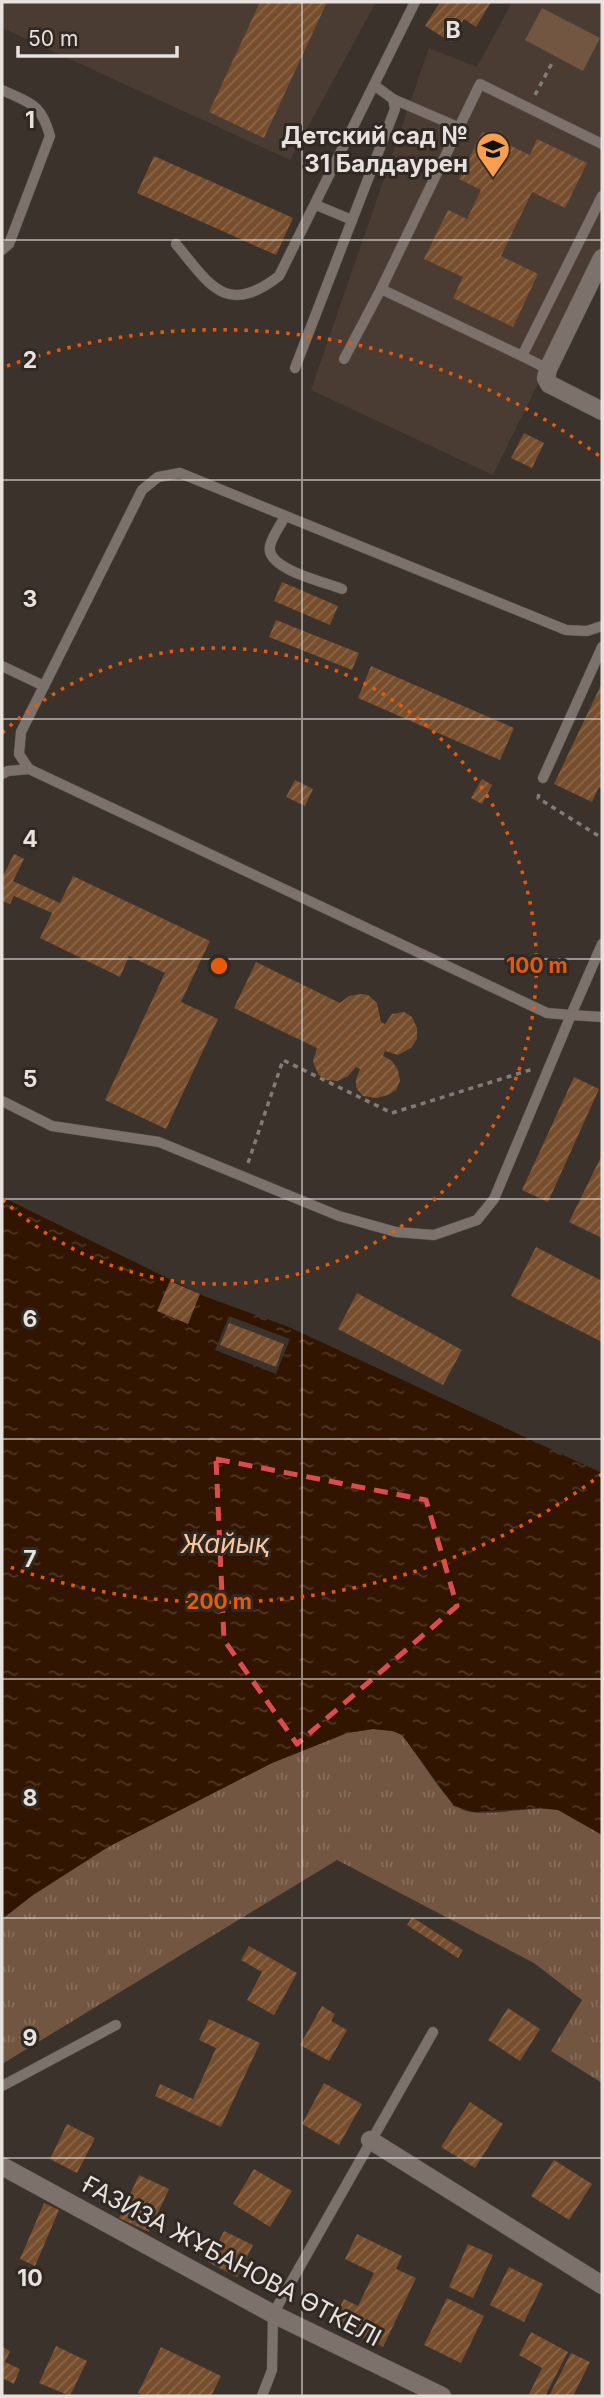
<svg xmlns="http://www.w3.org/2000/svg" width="604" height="2398" viewBox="0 0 604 2398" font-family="Inter,sans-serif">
	<defs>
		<pattern id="grass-tufts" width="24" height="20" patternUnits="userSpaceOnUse" patternTransform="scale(1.75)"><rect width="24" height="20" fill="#725641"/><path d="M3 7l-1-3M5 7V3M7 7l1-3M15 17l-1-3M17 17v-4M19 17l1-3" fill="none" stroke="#866e5c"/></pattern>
		<pattern id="water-ripples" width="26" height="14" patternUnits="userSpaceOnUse" patternTransform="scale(1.75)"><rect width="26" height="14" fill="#311500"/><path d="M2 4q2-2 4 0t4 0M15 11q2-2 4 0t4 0" fill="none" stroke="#4f3725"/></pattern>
		<pattern id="building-hatch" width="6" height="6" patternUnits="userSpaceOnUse" patternTransform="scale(1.75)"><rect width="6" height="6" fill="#774e2d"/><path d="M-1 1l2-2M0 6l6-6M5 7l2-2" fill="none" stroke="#8a674b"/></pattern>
	</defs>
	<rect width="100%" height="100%" fill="#3b322b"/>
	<g fill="#4a3c32">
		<polygon points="2,2 376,2 290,160 2,28"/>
		<polygon points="512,2 597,2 602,5 602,253 493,475 311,390 429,48 477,67"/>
	</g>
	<path fill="url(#grass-tufts)" d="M373,1729L393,1731L402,1735C419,1754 442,1800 463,1810C483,1818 531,1806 555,1809C572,1812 588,1826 602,1835V2083L551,2051L582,2000L534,1963L337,1860L2,2064V1919L33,1895L108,1847L272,1763L347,1733Z"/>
	<polygon fill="#725641" points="542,8 600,38 583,71 525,40"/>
	<polygon fill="url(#water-ripples)" points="2,1197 204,1296 289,1327 602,1473 602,1835 558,1810 538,1808 474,1812 454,1806 402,1735 392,1731 373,1729 347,1733 272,1763 108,1847 33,1895 2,1919"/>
	<polygon fill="#3b322b" points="229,1316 290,1339 276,1374 215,1350"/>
	<g fill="url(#building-hatch)">
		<polygon points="260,2 327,2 264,138 209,112"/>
		<polygon points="440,2 491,2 476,27 464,19 451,42 425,26"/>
		<polygon points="482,132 530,155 537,139 587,163 565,208 532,192 501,256 538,274 513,327 453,298 463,277 424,259 448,210 467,219 481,190 459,179"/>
		<polygon points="154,156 293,218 276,255 137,193"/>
		<polygon points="524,433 544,443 532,468 511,458"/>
		<polygon points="282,582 338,606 330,625 274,601"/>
		<polygon points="276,620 359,653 352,670 269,637"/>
		<polygon points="371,666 514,728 500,760 358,698"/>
		<polygon points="602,683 602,789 599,787 592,802 554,784"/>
		<polygon points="482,779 492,785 482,804 471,798"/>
		<polygon points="295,780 313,789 305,806 286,797"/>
		<polygon points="14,854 24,859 13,881 60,903 73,876 210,941 181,1002 218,1019 166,1129 105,1100 165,973 129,956 120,977 40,938 52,913 14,896 10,904 2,901 2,873 4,874"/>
		<polygon points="256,962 340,1003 349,996 361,994 368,995 377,1003 381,1022 385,1024 392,1014 404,1012 412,1017 417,1028 417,1039 411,1048 398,1055 385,1051 383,1056 392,1061 398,1070 400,1081 396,1090 388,1095 376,1098 363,1096 356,1088 356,1079 360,1069 356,1067 348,1076 338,1081 326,1080 318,1074 313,1061 317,1048 234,1008"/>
		<polygon points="574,1077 599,1089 548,1202 522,1190"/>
		<polygon points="602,1155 602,1238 569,1222"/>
		<polygon points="536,1247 602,1281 602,1342 511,1296"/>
		<polygon points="170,1281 200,1294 188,1324 157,1311"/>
		<polygon points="357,1293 462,1350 443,1385 338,1329"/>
		<polygon points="229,1323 284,1344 276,1367 220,1345"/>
		<polygon points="412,1917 463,1950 458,1958 407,1925"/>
		<polygon points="249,1946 297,1973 274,2015 247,2000 262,1972 241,1960"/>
		<polygon points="322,2006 335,2014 331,2021 347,2030 329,2061 300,2045"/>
		<polygon points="508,2008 540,2029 520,2061 488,2040"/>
		<polygon points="209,2019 260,2043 221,2127 155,2096 160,2084 193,2099 216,2048 199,2040"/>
		<polygon points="324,2083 362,2104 339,2145 302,2124"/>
		<polygon points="470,2102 503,2124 475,2168 441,2147"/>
		<polygon points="67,2124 95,2138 77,2173 50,2159"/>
		<polygon points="554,2160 592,2184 569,2220 531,2196"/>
		<polygon points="254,2169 292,2191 270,2227 233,2204"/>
		<polygon points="139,2175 169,2189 149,2232 119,2218"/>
		<polygon points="44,2203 59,2210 35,2266 20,2259"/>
		<polygon points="224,2231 253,2245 237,2277 208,2262"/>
		<polygon points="357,2234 402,2256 396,2269 416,2278 383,2347 332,2322 344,2299 358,2306 374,2273 345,2259"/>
		<polygon points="468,2244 493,2255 473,2298 449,2287"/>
		<polygon points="509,2267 543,2284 524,2322 490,2305"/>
		<polygon points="447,2298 484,2316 461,2363 424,2345"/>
		<polygon points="531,2332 568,2352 545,2396 528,2396 542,2368 519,2355"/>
		<polygon points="56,2346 87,2361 70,2396 39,2383"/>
		<polygon points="2,2347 10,2351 5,2362 20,2369 14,2384 2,2378"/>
		<polygon points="161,2347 221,2376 211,2396 144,2396 138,2393"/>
		<polygon points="571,2353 590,2362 573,2396 549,2396"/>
	</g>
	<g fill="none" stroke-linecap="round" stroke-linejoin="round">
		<g stroke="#554e49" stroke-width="11">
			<g id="service">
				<path d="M2,90C30,103 41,103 50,136L9,244L2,250"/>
				<polyline points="393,99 458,127"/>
				<polyline points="602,144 480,84 381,289 522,356 602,196"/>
				<polyline points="316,205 352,220"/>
				<path d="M176,244C210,285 226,317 279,276L415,2"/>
				<polyline points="522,356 548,369"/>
				<polyline points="344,359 381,289"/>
				<polyline points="295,368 395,109 393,99 374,85"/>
				<path d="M285,516C281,525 272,536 270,546C265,569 325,582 342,589"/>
				<polyline points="602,626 587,631 566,630 180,473 158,477 142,490 21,732 19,754 29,769 547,1013 571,1015 602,944"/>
				<polyline points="2,666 44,686"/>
				<polyline points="2,774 8,771 29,769"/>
				<polyline points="543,778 602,647"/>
				<polyline points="2,1101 52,1126 159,1142 339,1216 396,1232 434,1235 477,1220 494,1199 571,1015 602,1017"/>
				<polyline points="2,2086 116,2025"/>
				<polyline points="262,2396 272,2370 273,2314 433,2032"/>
			</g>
		</g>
		<g stroke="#554e49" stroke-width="19">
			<g id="minor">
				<polyline points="602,258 548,369 546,378 549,384 602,411"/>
				<polyline points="370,2140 602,2285"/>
				<polyline points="2,2166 273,2314 442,2396"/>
			</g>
		</g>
		<g stroke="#837c76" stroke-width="3.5" stroke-dasharray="5 5" stroke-linecap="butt">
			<polyline points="535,95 552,63"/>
			<polyline points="539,794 538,798 602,838"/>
			<polyline points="248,1163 283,1060 392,1113 533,1069"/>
		</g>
		<use href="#service" stroke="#7c726b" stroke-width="10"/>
		<use href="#minor" stroke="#7c726b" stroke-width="18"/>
	</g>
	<path fill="none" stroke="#da4d4c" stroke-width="5" stroke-dasharray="14 9" stroke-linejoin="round" d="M216,1459L426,1500L457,1606L297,1744L224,1640Z"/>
	<path fill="none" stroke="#e8e2de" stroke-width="2" stroke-opacity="0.55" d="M302,2V2396M2,240H602M2,480H602M2,719H602M2,959H602M2,1199H602M2,1439H602M2,1679H602M2,1918H602M2,2158H602"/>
	<g fill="none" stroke="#e8590c" stroke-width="3.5" stroke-dasharray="3.5 7">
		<path d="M2 733A318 318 0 1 1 2 1199"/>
		<path d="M602 1474A636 636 0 0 1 7 1566M7 366A636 636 0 0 1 602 458"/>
	</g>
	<defs>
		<g id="school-pin" transform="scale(1.75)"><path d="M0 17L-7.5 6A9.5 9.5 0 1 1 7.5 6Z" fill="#fb9e50" stroke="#302822"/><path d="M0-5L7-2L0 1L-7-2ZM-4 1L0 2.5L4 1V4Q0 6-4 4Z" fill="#111"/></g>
	</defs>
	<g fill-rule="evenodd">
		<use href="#school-pin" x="493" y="149"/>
	</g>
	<g text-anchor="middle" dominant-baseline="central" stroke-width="6" stroke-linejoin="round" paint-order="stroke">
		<g font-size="24" font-weight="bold" fill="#e8e2de" stroke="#302822" text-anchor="end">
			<text x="468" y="135">Детский сад №<tspan x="468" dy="28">31 Балдаурен</tspan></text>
		</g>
		<g font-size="24" fill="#e8e2de" stroke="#302822">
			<text transform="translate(232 2261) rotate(28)">ҒАЗИЗА ЖҰБАНОВА ӨТКЕЛІ</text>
		</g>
		<g font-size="26" font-style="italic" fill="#fcc59c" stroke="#302822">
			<text x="225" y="1543">Жайық</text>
		</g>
	</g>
	<g font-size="23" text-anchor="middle" font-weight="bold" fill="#e8e2de" stroke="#302822" stroke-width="6" stroke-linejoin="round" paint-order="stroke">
		<text x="453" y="38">B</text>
		<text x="30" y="128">1</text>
		<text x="30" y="368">2</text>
		<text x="30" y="607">3</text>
		<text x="30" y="847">4</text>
		<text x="30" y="1087">5</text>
		<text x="30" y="1327">6</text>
		<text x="30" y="1567">7</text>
		<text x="30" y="1806">8</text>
		<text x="30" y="2046">9</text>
		<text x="30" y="2286">10</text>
	</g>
	<circle cx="219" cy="966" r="10" fill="#e8590c" stroke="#302822" stroke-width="3.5"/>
	<g font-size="21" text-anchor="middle" font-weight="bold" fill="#e8590c" stroke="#302822" stroke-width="6" stroke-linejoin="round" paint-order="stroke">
		<text x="537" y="973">100 m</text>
		<text x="219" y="1609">200 m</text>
	</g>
	<rect width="604" height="2398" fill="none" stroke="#e8e2de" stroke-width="7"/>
	<path d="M18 46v10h159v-10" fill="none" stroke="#e8e2de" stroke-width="3.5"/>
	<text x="28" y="46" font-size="21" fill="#e8e2de" stroke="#302822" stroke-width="5" paint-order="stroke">50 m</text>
</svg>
